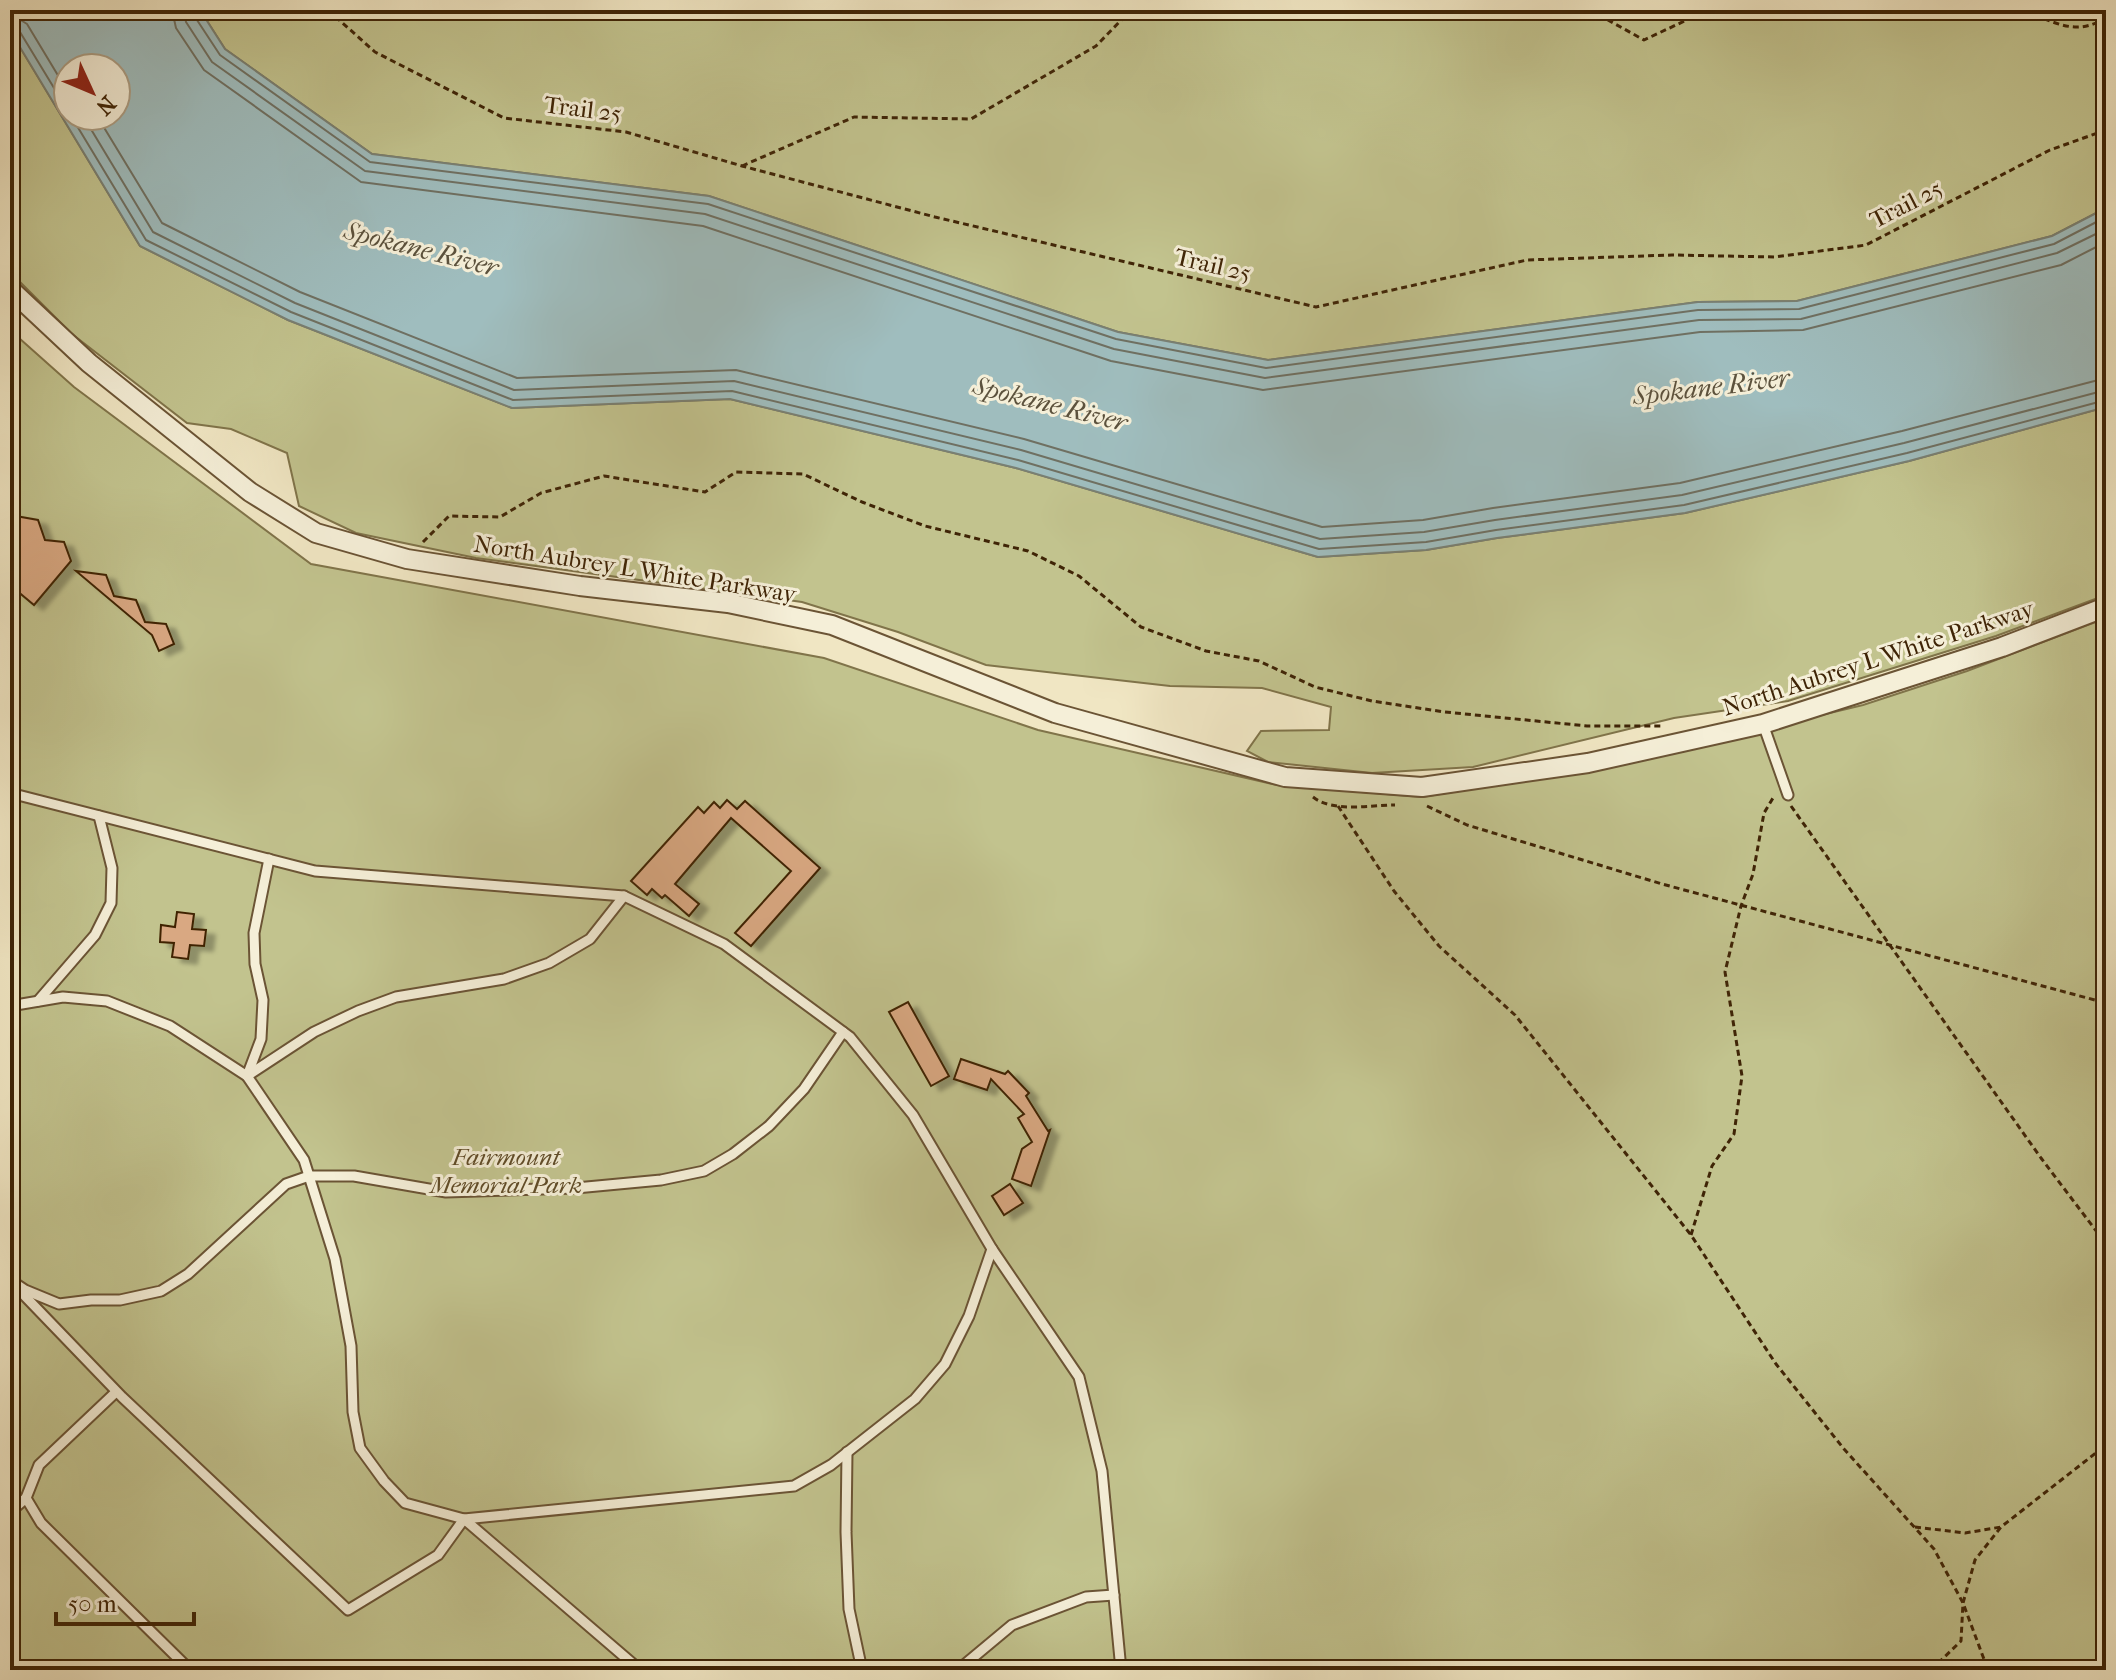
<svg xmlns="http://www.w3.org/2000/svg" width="2116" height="1680" viewBox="0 0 2116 1680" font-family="'IM FELL French Canon',serif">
	<defs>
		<filter id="shadow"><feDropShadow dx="9" dy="5" stdDeviation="2" flood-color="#0004"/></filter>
	</defs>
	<rect width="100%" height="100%" fill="#f0e6c3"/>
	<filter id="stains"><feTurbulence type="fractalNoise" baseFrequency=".0025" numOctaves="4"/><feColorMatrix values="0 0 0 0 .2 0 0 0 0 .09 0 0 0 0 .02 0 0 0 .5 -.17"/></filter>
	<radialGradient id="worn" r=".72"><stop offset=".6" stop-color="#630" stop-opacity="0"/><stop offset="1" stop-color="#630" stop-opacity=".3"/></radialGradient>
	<g fill="#c2c38e" stroke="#80744a" stroke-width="2">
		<polygon points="200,10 2106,10 2106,208 2052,236 1797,301 1698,302 1268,360 1118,332 709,196 372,154 225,49"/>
		<polygon points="10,19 12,34 140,246 288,320 512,408 730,399 1016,468 1318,557 1426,550 1497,538 1685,513 1909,461 2106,407 2106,595 1996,636 1788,701 1674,718 1473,767 1372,773 1268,762 1247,751 1261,731 1329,730 1331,707 1262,688 1170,686 986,665 898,632 802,602 476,558 356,533 299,506 287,453 231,429 187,423 72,334 10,272"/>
		<polygon points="10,330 74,387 311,564 824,658 1038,730 1277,785 1422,797 1597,769 1863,705 1967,671 2106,618 2106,1670 10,1670"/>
	</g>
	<path fill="#9fbdbe" stroke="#798074" stroke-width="2" fill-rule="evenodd" d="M10,10H200L225,49L372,154L709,196L1118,332L1268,360L1698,302L1797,301L2052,236L2106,208V407L1909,461L1685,513L1497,538L1426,550L1318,557L1016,468L730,399L512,408L288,320L140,246L12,34ZM68,68H116V116H68Z"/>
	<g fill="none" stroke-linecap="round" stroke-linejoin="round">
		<g stroke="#6f7062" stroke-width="2">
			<polyline points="172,10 176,28 204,70 361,182 703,226 1111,361 1263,390 1700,332 1803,330 2061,265 2106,242"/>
			<polyline points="184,10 186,22 212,62 365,171 705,214 1114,349 1265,378 1699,320 1801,319 2057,253 2106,229"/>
			<polyline points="194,10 195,17 220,55 370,162 708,204 1116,339 1266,368 1698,310 1799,309 2054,244 2106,217"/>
			<polyline points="10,17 19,19 27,24 68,92"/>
			<polyline points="10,27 20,32 68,111"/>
			<polyline points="71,116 146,240 291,312 513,400 732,391 1018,460 1319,549 1426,542 1496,530 1684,505 1907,453 2106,400"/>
			<polyline points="83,116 153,232 295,303 514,390 734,381 1021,450 1320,539 1424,532 1495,520 1682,495 1904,443 2106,390"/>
			<polyline points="97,116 162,223 300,292 517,378 736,370 1024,439 1322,527 1423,520 1493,508 1680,483 1902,431 2106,378"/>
		</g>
	</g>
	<g fill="#d9a882" stroke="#3f2406" stroke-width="2" filter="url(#shadow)">
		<polygon points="10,515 38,520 45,540 64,542 71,561 34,605 10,585"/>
		<polygon points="76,571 106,575 114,596 136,600 145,622 166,624 174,644 159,651 152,635"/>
		<polygon points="727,800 737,809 745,801 820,868 751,946 735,933 791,871 731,818 675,884 699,904 689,916 665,895 662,898 652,889 647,895 631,881 698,807 704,813 714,802 720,808"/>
		<polygon points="177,912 194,914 192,929 206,930 204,946 190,945 188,959 172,957 174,943 160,942 161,925 175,927"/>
		<polygon points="908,1002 949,1076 931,1086 889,1012"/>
		<polygon points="961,1059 1005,1074 1008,1071 1029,1093 1026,1096 1048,1131 1050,1130 1031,1186 1012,1179 1022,1149 1032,1142 1018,1118 1024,1114 991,1079 987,1090 954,1079"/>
		<polygon points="1010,1184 1023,1203 1004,1215 992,1196"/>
	</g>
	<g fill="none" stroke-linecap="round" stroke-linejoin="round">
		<g stroke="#6b5435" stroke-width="13">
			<g id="lane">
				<polyline points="1763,724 1788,795"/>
				<polyline points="10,793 315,871 624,896 724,944 850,1037 913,1115 992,1249 1079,1377 1102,1471 1121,1670"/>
				<polyline points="38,1001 95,935 111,903 112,868 99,816"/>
				<polyline points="10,1006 63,997 107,1001 170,1026 247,1076 304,1160 335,1259 351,1346 353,1412 360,1448 384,1481 405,1503 464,1519 794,1486 831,1465 915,1399 945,1364 969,1316 992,1249"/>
				<polyline points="247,1076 314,1032 358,1011 396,997 504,979 549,963 590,939 624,896"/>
				<polyline points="247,1076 261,1039 263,1000 255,964 254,933 269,859"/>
				<polyline points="10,1280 25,1290 59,1304 91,1300 120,1300 161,1291 188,1274 286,1184 309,1176 354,1176 446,1192 576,1188 661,1180 704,1171 733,1154 769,1126 804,1089 843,1032"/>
				<polyline points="19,1290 122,1397 348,1610 438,1555 464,1519 640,1670"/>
				<polyline points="116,1392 39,1465 26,1498 41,1523 190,1670"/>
				<polyline points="847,1452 846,1532 849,1609 862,1670"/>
				<polyline points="10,1512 26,1498"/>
				<polyline points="958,1670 1012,1625 1086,1597 1114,1595"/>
			</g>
		</g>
		<g stroke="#6b5435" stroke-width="22">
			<polyline id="street" points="10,289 89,363 250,492 316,533 407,559 580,586 728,603 832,625 1055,713 1285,777 1422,787 1588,763 1763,724 2002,647 2106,607"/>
		</g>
		<g stroke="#3f2406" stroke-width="3" stroke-dasharray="6 4" stroke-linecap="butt">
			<polyline points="328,10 375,52 504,118 626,132 742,166 935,217 1316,307 1527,260 1672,255 1775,257 1866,245 2050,150 2106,130"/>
			<polyline points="1590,10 1644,40 1708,10"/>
			<path d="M2026,10C2053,23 2079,37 2106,17"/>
			<polyline points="742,166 854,117 971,119 1096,46 1131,10"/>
			<polyline points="423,542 449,516 500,517 541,493 604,476 705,492 736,472 803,474 862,502 925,526 1028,551 1079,576 1141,627 1206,651 1259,661 1315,687 1372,701 1445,712 1587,726 1661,726"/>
			<path d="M1313,797C1333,813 1371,805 1395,805"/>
			<polyline points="1338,806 1394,891 1439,946 1515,1015 1691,1235 1776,1364 1844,1449 1934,1549 1963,1603 1988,1670"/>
			<polyline points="1427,806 1467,825 1662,884 2106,1003"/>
			<polyline points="1791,806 2041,1158 2106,1244"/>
			<polyline points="1691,1235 1712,1166 1734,1134 1742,1076 1725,972 1741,906 1753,874 1764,813 1773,798"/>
			<polyline points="1915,1527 1965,1533 2001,1527"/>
			<polyline points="1931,1670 1961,1641 1963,1603 1975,1560 2001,1527 2106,1445"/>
		</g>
		<use href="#lane" stroke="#f5efd8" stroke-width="9"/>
		<use href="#street" stroke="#f5efd8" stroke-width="18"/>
	</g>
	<g text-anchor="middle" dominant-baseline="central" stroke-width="6" stroke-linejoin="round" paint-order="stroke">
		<g font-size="24" fill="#3f2406" stroke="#f5efd8">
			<text transform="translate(583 109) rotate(7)">Trail 25</text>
			<text transform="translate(1906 204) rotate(-27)">Trail 25</text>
			<text transform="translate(1213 265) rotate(13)">Trail 25</text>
			<text transform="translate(635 569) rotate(9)">North Aubrey L White Parkway</text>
			<text transform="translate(1878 658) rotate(-18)">North Aubrey L White Parkway</text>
		</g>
		<g font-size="24" font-style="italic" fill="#604c28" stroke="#f5efd8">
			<text x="506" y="1157">Fairmount<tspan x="506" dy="28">Memorial Park</tspan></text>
		</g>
		<g font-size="26" font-style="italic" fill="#5c523d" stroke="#f5efd8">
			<text transform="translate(421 249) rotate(14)">Spokane River</text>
			<text transform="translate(1711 387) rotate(-7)">Spokane River</text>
			<text transform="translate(1050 404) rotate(14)">Spokane River</text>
		</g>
	</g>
	<rect width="2116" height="1680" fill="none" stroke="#f0e6c3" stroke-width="40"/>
	<rect x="12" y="12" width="2092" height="1656" fill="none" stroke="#3f2406" stroke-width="4"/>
	<rect x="20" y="20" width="2076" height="1640" fill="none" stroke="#3f2406" stroke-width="2"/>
	<g transform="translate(92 92) rotate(134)"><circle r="38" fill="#f5efd8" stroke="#ac9e84" stroke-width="2"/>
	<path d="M0-6L14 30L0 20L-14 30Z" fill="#8f2418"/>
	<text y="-12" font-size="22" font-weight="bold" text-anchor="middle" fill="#3f2406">N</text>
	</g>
	<path d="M56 1612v12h138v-12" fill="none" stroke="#3f2406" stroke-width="4"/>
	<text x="68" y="1612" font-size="24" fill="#3f2406" stroke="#f5efd8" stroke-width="6" paint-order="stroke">50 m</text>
	<rect width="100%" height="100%" filter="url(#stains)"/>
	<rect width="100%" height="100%" fill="url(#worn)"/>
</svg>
